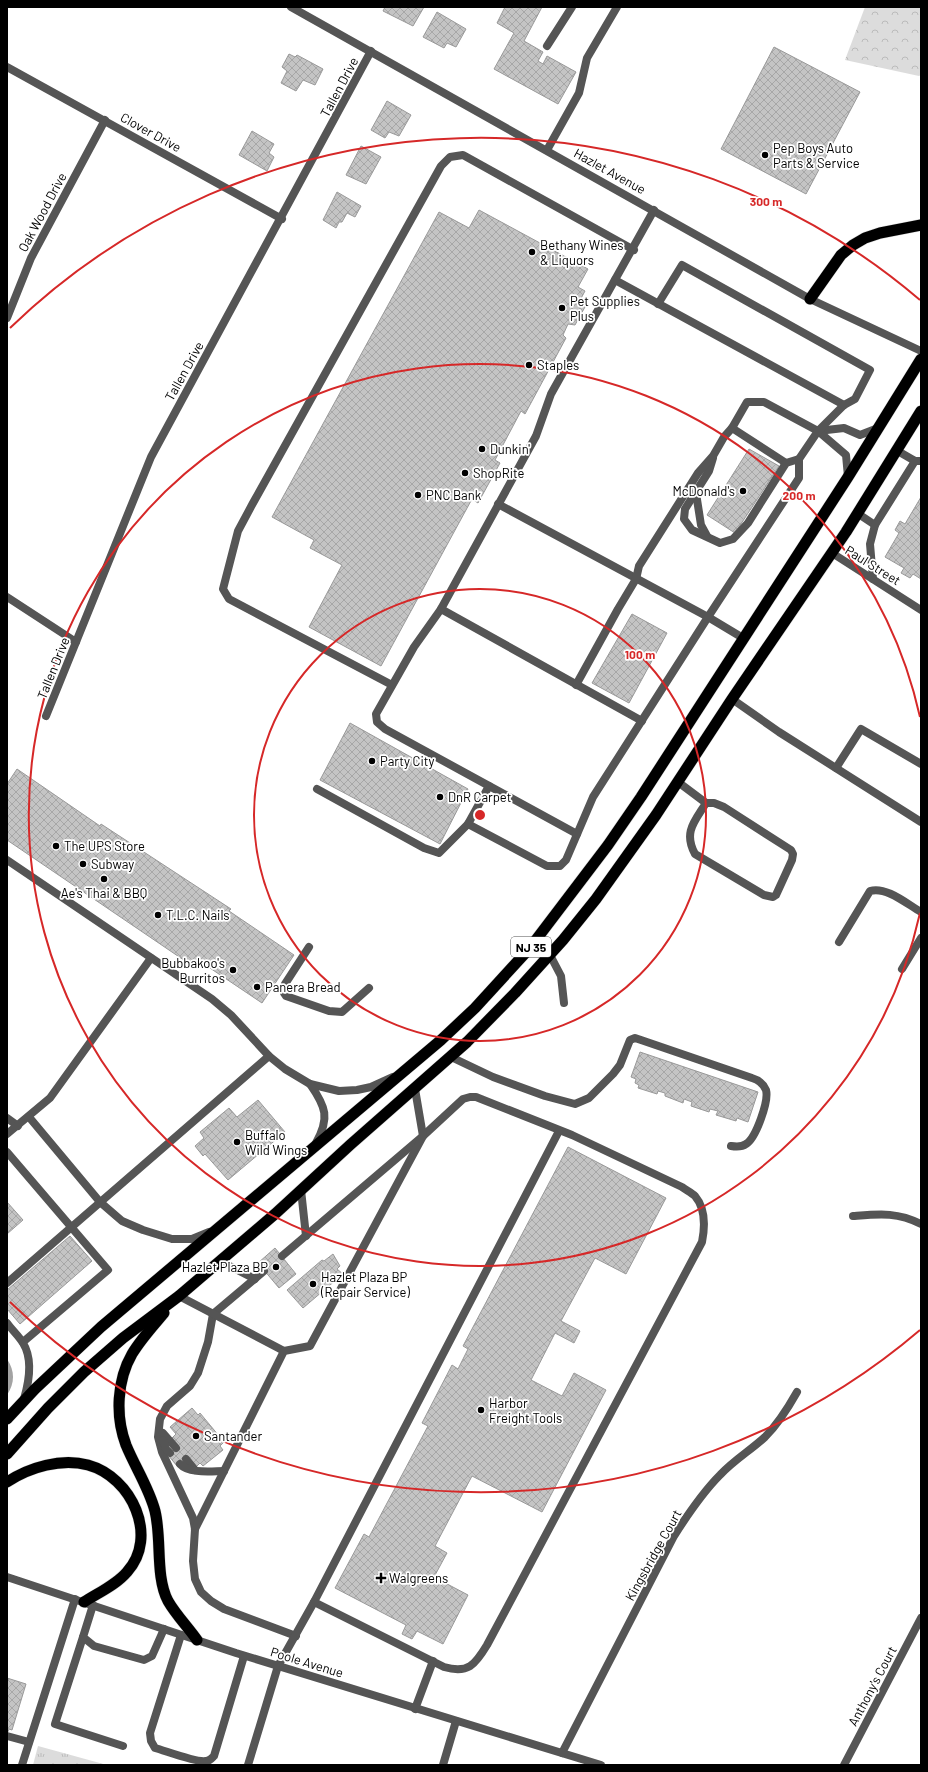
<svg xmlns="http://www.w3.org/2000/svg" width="928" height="1772" viewBox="0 0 928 1772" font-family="Barlow,sans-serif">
	<defs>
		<pattern id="grass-tufts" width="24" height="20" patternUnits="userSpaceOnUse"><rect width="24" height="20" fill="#dcdcdc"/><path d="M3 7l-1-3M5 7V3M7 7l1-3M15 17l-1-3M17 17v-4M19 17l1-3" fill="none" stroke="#bbb"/></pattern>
		<pattern id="forest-crowns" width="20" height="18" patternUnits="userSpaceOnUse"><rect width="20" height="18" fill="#dcdcdc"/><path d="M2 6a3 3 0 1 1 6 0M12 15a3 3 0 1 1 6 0" fill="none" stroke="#bbb"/></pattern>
		<pattern id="building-cross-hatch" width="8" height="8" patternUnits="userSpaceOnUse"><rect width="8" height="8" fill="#c4c4c4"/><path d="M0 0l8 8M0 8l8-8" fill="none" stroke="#a7a7a7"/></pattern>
	</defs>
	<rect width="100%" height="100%" fill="#fff"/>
	<polygon fill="url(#grass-tufts)" points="38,1746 107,1765 33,1765"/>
	<polygon fill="url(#forest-crowns)" points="865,7 921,7 921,75 919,76 845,60"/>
	<path fill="#a3a3a3" d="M7,1359C15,1371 15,1383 7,1395Z"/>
	<g fill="url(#building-cross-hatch)" stroke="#999">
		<polygon points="385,7 424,7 413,26 383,11"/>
		<polygon points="505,7 542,7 524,41 543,52 538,61 543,64 547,56 576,72 558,104 494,69 514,33 497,23"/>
		<polygon points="437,12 466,29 456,47 447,43 444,48 423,37"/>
		<polygon points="774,47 860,92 806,194 721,149"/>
		<polygon points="289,54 295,57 297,55 323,69 315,85 303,80 296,91 281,83 287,71 282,67"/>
		<polygon points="387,101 411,115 399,136 389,132 385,138 371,130"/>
		<polygon points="252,131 274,144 269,153 274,157 267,171 239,155"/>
		<polygon points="361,146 381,157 366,184 346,175"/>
		<polygon points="337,192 361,206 355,217 347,213 342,222 339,222 336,228 323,220"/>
		<polygon points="479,210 588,269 578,287 585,291 578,304 585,307 575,325 568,324 563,335 566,338 525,414 521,411 495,460 500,463 478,503 472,499 381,666 309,627 342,565 310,548 314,540 272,517 439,212 469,228"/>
		<polygon points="749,449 779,466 735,533 707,515"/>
		<polygon points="921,497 921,579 913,574 910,578 901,573 904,568 885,557 899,533 895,530 900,521 905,524"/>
		<polygon points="632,614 667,633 629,703 592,683"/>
		<polygon points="350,723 468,789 440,844 320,780"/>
		<polygon points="17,769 100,826 101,824 231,909 229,911 294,955 262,1003 198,960 194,967 7,840 7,784"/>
		<polygon points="640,1052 758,1092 748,1122 737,1118 736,1121 716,1115 718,1111 710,1109 709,1112 691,1106 692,1102 684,1099 683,1103 665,1096 665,1093 658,1091 657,1094 638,1088 639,1085 635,1083 636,1079 631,1077"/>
		<polygon points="258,1100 285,1132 228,1180 205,1154 203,1156 195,1146 204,1138 200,1132 229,1108 237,1117"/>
		<polygon points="568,1147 666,1198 626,1274 595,1258 561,1321 580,1331 574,1343 555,1333 531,1380 562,1396 574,1373 606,1390 542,1512 472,1476 435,1546 447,1553 434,1577 468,1595 443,1644 417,1631 412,1639 402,1634 406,1625 335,1588 364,1534 369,1537 428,1426 422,1423 452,1365 458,1369 468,1349 463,1346"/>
		<polygon points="7,1202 23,1220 7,1234"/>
		<polygon points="70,1236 92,1261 20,1324 7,1309 7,1290"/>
		<polygon points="275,1248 296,1274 279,1288 258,1263"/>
		<polygon points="333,1254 340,1266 337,1269 343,1274 303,1308 287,1290 322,1260 324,1261"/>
		<polygon points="192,1408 198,1415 200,1413 224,1442 220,1446 223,1450 203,1466 200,1463 196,1467 177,1466 168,1455 179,1446 172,1438 176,1434 170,1427"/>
		<polygon points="7,1678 26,1684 12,1730 9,1729 7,1734"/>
	</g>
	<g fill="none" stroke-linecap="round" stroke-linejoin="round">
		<g stroke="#dbdbdb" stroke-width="12">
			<g id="trunk">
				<polyline points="810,299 841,255 853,245 865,238 880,233 921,225"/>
				<path d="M164,1313C153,1326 141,1339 132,1354C117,1380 115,1416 126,1445C135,1467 149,1488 155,1511C162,1539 155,1576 168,1601C176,1615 188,1627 197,1640"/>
				<polyline points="7,1419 35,1389 101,1327 441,1040 475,1008 529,949 608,845 641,797 848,477 921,359"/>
				<polyline points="7,1454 48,1408 84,1372 123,1338 179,1296 275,1214 350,1145 467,1042 515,993 563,940 596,899 656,815 732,699 846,532 921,411"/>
				<path d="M7,1482C30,1467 61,1458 88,1465C132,1477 159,1537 127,1572C116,1585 98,1593 84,1602"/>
			</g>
		</g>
		<g stroke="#555" stroke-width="8">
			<polyline points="547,46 572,7"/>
			<polyline points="547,150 579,93 587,58 617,7"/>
			<polyline points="615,280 844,405"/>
			<polyline points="732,428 786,463"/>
			<polyline points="818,431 844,428 860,435 878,428"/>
			<polyline points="896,450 915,461 921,461"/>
			<polyline points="713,458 709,471 685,509 684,519 692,530 720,543 733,539 748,523 786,463 799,459"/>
			<polyline points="696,493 701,525 707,536"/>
			<polyline points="498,504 708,617 743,638"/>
			<polyline points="857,513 875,525"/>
			<polyline points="873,579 870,544 875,525 915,461"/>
			<polyline points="441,609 642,721"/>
			<polyline points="392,685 229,599 223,589 238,531 253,503 441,166 450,157 463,155 634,250"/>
			<polyline points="576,685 618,609 636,579 639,566 698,473 713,456 724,437 732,428 747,402 764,402 818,431 846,455 848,477"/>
			<path d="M678,782L706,803H714L724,807L791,850L793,854L792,860L776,895L773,897L764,895L695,854C683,832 695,821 706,803"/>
			<polyline points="317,789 424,848 439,853 468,824 489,786"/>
			<polyline points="468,824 547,866 560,866 566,860 593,797 708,617 799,478 799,459 818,431 844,405 855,399 870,370 682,265 658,304"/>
			<polyline points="577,834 385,729 377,722 376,714 414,647 441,609 536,436 551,394 654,210"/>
			<polyline points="7,860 212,999 231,1015 269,1056 285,1069 310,1084 339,1091 357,1090 371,1087 393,1077"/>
			<polyline points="309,947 285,984 284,993 286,996 329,1011 342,1012 369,988"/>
			<polyline points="550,955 561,976 564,1003"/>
			<path d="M451,1057L493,1077L545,1096L575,1104L589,1098L613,1074L620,1065L630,1040L635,1038L641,1040L752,1078C759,1080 763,1083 766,1090C769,1101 756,1138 746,1144C742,1147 737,1147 731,1146"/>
			<path d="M310,1084C326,1107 330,1118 316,1143"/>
			<polyline points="29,1117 100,1202 122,1221 143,1230 172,1239 192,1239 209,1232"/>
			<polyline points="7,1118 18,1126"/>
			<polyline points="7,1134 50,1098 151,958"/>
			<polyline points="7,1152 108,1270 23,1342"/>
			<polyline points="301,1190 306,1236"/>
			<path d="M282,1256L423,1136L463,1099L470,1097H476L572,1135L682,1187C686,1190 692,1193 695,1196C706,1209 705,1227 702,1242L487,1645C475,1665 468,1674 444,1667L314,1602"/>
			<polyline points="220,1261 255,1279"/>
			<polyline points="264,1271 213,1314 208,1342 198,1373 190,1386 167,1406 160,1419 158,1437 162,1452 193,1518 195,1529 193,1561 195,1579 201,1592 211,1601 224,1609 296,1636"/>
			<polyline points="7,1283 269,1056"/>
			<polyline points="179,1296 284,1351"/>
			<path d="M7,1323C12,1330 19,1336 23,1343C33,1359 29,1382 24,1399"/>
			<polyline points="163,1433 176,1448"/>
			<polyline points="163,1440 166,1449 170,1453"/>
			<polyline points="186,1459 195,1470"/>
			<path d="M180,1464C189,1474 212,1471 224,1471"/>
			<polyline points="195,1529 284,1351 310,1346 423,1136 415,1089"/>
			<polyline points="93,1605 83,1637 94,1646 144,1660 152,1656 164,1629"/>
			<path d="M181,1635L150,1733L151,1741L155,1748C166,1751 197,1763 206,1761C210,1761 212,1758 214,1756L244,1656"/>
			<polyline points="83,1637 55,1724 123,1746"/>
			<polyline points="415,1709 433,1661"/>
			<polyline points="7,1736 29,1742"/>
			<polyline points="22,1765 75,1599"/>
			<polyline points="248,1765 278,1666 314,1602 559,1131"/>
			<polyline points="443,1765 456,1721"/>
		</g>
		<g stroke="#555" stroke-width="8">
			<polyline points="7,67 282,219"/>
			<polyline points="7,318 31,258 105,120"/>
			<polyline points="832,553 921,610"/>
			<polyline points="7,597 76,642"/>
			<polyline points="732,699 779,732 921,822"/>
			<polyline points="46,716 151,457 371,51"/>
			<polyline points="836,768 861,729 921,764"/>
			<path d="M839,942L870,891C886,886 907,904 921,912"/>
			<polyline points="902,969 921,938"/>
			<path d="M853,1216C880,1214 897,1212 921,1224"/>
			<path d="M562,1753L674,1536C688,1514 702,1493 720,1475C734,1460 751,1450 765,1437C778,1424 788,1408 797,1392"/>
			<polyline points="844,1765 921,1618"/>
		</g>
		<g stroke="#555" stroke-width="8">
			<polyline points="291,7 810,299 921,351"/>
			<polyline points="7,1577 236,1653 601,1765"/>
		</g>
		<use href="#trunk" stroke="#000" stroke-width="11"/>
	</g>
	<g fill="none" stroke="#d62828" stroke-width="2">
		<circle cx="480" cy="815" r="226"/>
		<path d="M920 913A451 451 0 1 1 920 717"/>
		<path d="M920 1330A677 677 0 0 1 10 1302M10 328A677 677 0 0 1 920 300"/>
	</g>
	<g fill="#000" stroke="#fff" stroke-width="1.5">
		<circle cx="765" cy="155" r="4"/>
		<circle cx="532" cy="252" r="4"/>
		<circle cx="562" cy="308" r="4"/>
		<circle cx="529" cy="365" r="4"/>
		<circle cx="482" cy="449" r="4"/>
		<circle cx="465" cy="473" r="4"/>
		<circle cx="743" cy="491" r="4"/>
		<circle cx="418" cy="495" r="4"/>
		<circle cx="372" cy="761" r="4"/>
		<circle cx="440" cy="797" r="4"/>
		<circle cx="56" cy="846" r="4"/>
		<circle cx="83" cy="864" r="4"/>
		<circle cx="104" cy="879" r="4"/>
		<circle cx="158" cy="915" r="4"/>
		<circle cx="233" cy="970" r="4"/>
		<circle cx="257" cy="987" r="4"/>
		<circle cx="237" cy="1142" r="4"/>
		<circle cx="276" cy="1267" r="4"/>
		<circle cx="313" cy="1284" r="4"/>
		<circle cx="481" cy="1410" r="4"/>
		<circle cx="196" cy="1436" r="4"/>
		<path d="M379 1572h4v4h4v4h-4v4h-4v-4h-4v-4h4z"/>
	</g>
	<g text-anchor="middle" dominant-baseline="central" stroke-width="3.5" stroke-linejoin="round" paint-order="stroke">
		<rect fill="#fff" stroke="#4c4c4c" stroke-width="1" x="511" y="937" width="40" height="20" rx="3"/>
		<g font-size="12" font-weight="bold" fill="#000">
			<text x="531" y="947">NJ 35</text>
		</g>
		<g font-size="13" fill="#000" stroke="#fff">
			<text transform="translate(339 87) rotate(-62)">Tallen Drive</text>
			<text transform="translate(151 132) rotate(29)">Clover Drive</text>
			<text transform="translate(610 171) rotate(29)">Hazlet Avenue</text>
			<text transform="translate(42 212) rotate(-62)">Oak Wood Drive</text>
			<text transform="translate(184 371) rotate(-61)">Tallen Drive</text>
			<text transform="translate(873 565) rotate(32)">Paul Street</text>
			<text transform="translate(53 668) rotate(-68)">Tallen Drive</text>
			<text transform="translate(653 1555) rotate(-61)">Kingsbridge Court</text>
			<text transform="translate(307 1662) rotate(17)">Poole Avenue</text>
			<text transform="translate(872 1686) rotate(-62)">Anthony's Court</text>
		</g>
		<g font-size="13" fill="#000" stroke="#fff" text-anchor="start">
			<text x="773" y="148">Pep Boys Auto<tspan x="773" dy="15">Parts &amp; Service</tspan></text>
			<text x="540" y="245">Bethany Wines<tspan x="540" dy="15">&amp; Liquors</tspan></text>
			<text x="570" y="301">Pet Supplies<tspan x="570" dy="15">Plus</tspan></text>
			<text x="537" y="365">Staples</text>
			<text x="490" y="449">Dunkin'</text>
			<text x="473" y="473">ShopRite</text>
			<text x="735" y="491" text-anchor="end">McDonald's</text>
			<text x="426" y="495">PNC Bank</text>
			<text x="380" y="761">Party City</text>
			<text x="448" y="797">DnR Carpet</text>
			<text x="64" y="846">The UPS Store</text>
			<text x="91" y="864">Subway</text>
			<text x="104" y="893" text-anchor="middle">Ae's Thai &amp; BBQ</text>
			<text x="166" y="915">T.L.C. Nails</text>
			<text x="225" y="963" text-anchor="end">Bubbakoo's<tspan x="225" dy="15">Burritos</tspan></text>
			<text x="265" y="987">Panera Bread</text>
			<text x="245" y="1135">Buffalo<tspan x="245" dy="15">Wild Wings</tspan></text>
			<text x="268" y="1267" text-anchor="end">Hazlet Plaza BP</text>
			<text x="321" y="1277">Hazlet Plaza BP<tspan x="321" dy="15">(Repair Service)</tspan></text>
			<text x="489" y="1403">Harbor<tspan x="489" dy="15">Freight Tools</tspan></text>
			<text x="204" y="1436">Santander</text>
			<text x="389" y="1578">Walgreens</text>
		</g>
	</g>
	<circle cx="480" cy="815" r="6" fill="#d62828" stroke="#fff" stroke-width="2"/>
	<g font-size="12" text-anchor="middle" font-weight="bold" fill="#d62828" stroke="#fff" stroke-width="3.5" stroke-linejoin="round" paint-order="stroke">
		<text x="766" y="206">300 m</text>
		<text x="799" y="500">200 m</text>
		<text x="640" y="659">100 m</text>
	</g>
	<rect width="928" height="1772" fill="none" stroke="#000000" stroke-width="16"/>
</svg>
